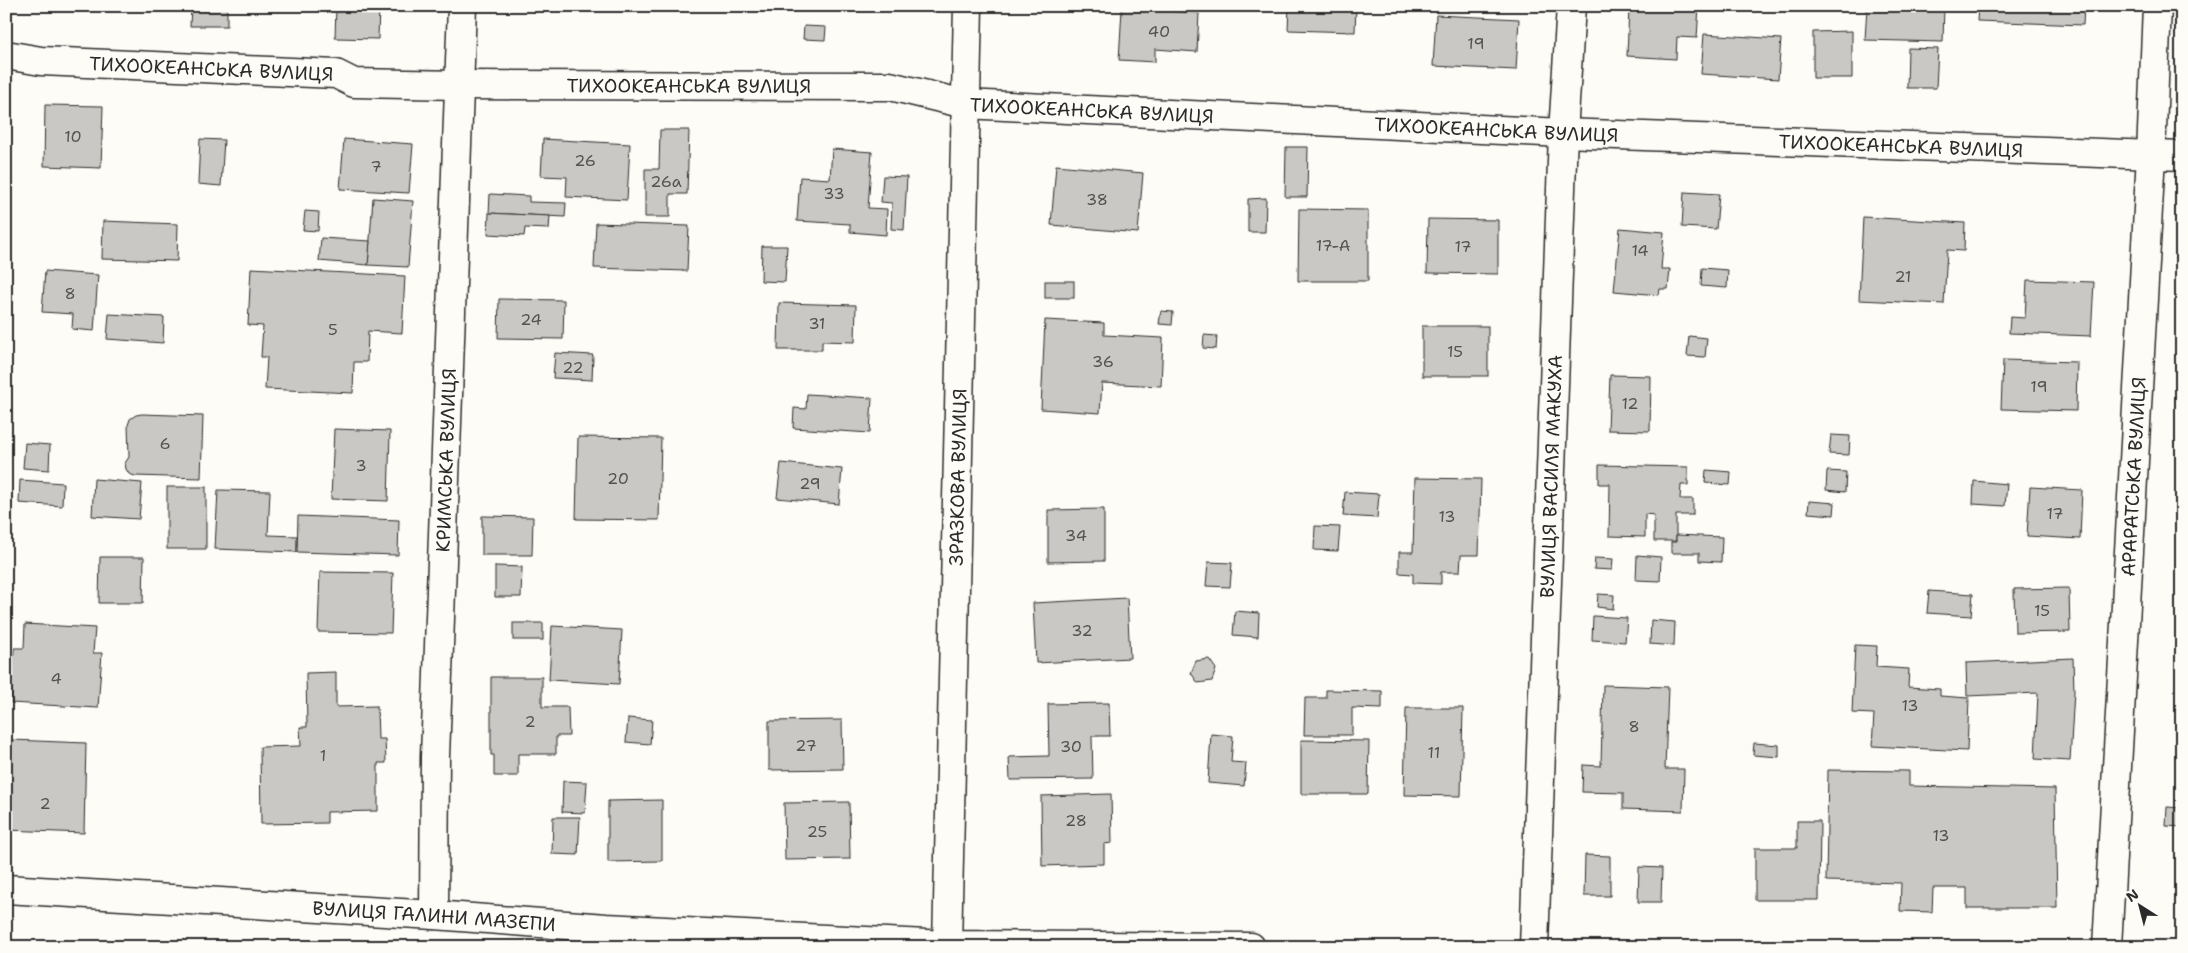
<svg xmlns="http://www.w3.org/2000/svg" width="2188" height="953" viewBox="0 0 2188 953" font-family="'Shantell Sans',sans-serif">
	<rect width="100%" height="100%" fill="#fdfcf7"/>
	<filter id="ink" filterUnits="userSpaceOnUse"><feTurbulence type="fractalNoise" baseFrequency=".02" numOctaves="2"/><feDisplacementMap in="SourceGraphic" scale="10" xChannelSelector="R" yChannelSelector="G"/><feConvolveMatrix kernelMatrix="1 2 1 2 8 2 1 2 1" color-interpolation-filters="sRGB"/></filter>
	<g filter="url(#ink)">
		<g fill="#c9c8c4" stroke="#2b2b2b">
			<polygon points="191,6 227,6 227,26 190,26"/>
			<polygon points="336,6 379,6 378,39 335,38"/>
			<polygon points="1289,6 1356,6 1355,32 1288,30"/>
			<polygon points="1679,6 1699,6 1697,38 1677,37 1676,59 1627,56 1629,7 1679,10"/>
			<polygon points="1867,6 1944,6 1943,42 1865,40"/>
			<polygon points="1978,6 2084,6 2083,25 1977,21"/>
			<polygon points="1122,9 1199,13 1197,52 1155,49 1155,62 1119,60"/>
			<polygon points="1436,15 1519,19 1516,70 1433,66"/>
			<polygon points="804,26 826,27 825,40 803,39"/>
			<polygon points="1852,31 1852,78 1813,78 1813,32"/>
			<polygon points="1704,34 1781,39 1778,79 1701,74"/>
			<polygon points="1908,48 1938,49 1936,88 1907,88"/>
			<polygon points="45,105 103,106 101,168 44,166"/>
			<polygon points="660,130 689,130 687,194 670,194 670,217 645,217 645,169 659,169"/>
			<polygon points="200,139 224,140 221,186 198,184"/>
			<polygon points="344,139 413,144 409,193 340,189"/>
			<polygon points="543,139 630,144 627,200 566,197 567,177 541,176"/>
			<polygon points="1286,147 1308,147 1307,197 1285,197"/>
			<polygon points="832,149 872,152 868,208 887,209 886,235 850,232 850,224 797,221 800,177 830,179"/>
			<polygon points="1056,165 1143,173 1138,233 1051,225"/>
			<polygon points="883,176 907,177 904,230 891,229 892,203 881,202"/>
			<polygon points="1684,192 1719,194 1716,229 1682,227"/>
			<polygon points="490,194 529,196 529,202 566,203 565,217 489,213"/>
			<polygon points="373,198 413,201 408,267 368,265"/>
			<polygon points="1266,198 1265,232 1248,232 1248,199"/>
			<polygon points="1299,209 1368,210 1368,281 1298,281"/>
			<polygon points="305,211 319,212 318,231 303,230"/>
			<polygon points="489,213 550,216 549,229 525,228 524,236 488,234"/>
			<polygon points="1863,217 1965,223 1964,251 1947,250 1944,304 1859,300"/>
			<polygon points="1428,219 1498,220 1498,274 1427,273"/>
			<polygon points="103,221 178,224 177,261 102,259"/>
			<polygon points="596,223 689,226 687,271 594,268"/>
			<polygon points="1620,228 1664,232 1661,269 1670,269 1668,289 1660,289 1659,295 1614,291"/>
			<polygon points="321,238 370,241 368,265 319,261"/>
			<polygon points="762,246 787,246 785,282 761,281"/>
			<polygon points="251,268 405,276 402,333 368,331 367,362 354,362 353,393 265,389 267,357 261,357 263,326 248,325"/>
			<polygon points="1702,268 1728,270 1727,288 1701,286"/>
			<polygon points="45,271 98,275 94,331 72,329 73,314 42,312"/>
			<polygon points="2027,280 2094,282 2091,336 2009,333 2010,317 2025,318"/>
			<rect x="1045" y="281" width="29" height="17"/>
			<polygon points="499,299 564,300 563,339 498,338"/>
			<polygon points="779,303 856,305 855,342 822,341 822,350 778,350"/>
			<polygon points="1161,311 1173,312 1172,325 1159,324"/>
			<polygon points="109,314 164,317 163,343 107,339"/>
			<polygon points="1045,320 1104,323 1104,335 1163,338 1161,386 1102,383 1100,413 1041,409"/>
			<rect x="1422" y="326" width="66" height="50"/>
			<polygon points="1204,335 1217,336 1216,349 1203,348"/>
			<polygon points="1689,336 1707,338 1705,357 1687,356"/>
			<polygon points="555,353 593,355 592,380 553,378"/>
			<polygon points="2003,360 2077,362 2076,411 2001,409"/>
			<polygon points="1610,375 1651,376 1650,431 1608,430"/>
			<polygon points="807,394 872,398 870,433 793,428 794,408 806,409"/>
			<polygon points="142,414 203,416 201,478 135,476 129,474 126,469 125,463 129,457 128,425 130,419 136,415"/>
			<polygon points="334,429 390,431 388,501 331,499"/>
			<polygon points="1831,435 1850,436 1849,455 1829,454"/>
			<polygon points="578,437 661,438 659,520 576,519"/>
			<polygon points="25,443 50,445 49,470 23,468"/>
			<polygon points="781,463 842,469 839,504 777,498"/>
			<polygon points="1599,465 1688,467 1688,485 1681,485 1680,499 1693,499 1693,515 1676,515 1676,541 1654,541 1654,515 1645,514 1645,537 1609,536 1610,484 1599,484"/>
			<polygon points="1706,470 1731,472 1730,485 1705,483"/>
			<polygon points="1827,471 1846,472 1845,492 1826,490"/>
			<polygon points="1415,478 1481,479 1479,555 1461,555 1460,572 1441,572 1441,584 1413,583 1413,574 1399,573 1399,552 1413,552"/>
			<polygon points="94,479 142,483 139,519 92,516"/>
			<polygon points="20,480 63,483 62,506 19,503"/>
			<polygon points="1974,481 2007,484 2005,506 1973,504"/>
			<rect x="167" y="487" width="39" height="62"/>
			<polygon points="2030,487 2082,490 2080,539 2027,536"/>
			<polygon points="218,490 270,491 268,535 297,536 297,552 215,549"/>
			<polygon points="1345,492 1379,494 1377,518 1343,516"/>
			<polygon points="1809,501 1835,503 1834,515 1808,513"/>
			<polygon points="1104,509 1104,561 1048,562 1048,510"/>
			<polygon points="298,516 399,520 398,555 297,552"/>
			<polygon points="482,516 533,517 532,555 482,555"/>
			<polygon points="1315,526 1340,527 1338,551 1314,550"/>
			<polygon points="1676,535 1722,537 1721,562 1699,561 1699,553 1671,553 1671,542 1676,542"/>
			<polygon points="1637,555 1661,557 1660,581 1636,580"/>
			<polygon points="100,557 144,557 143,603 99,603"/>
			<polygon points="1595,558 1613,559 1612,570 1594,569"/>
			<polygon points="1208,562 1232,563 1230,587 1206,586"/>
			<polygon points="495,566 522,567 521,597 495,597"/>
			<polygon points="320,572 393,573 391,633 318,632"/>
			<polygon points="2069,588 2070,632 2015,633 2014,589"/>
			<polygon points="1929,591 1973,594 1971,616 1927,613"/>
			<polygon points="1598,594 1614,595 1613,609 1597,607"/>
			<polygon points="1127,598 1130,658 1036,663 1033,603"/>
			<polygon points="1235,611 1259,613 1258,637 1233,635"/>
			<polygon points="1593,616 1627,618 1625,642 1592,640"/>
			<polygon points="1651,620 1675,622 1674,646 1650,644"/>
			<rect x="513" y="623" width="30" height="17"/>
			<polygon points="25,624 95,628 93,653 102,653 98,708 11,703 14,648 24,648"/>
			<polygon points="552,626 622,630 619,684 549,680"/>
			<polygon points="1855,645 1877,646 1876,667 1909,669 1908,687 1940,689 1940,696 1969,698 1967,751 1872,746 1874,714 1852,713"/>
			<polygon points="2073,658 2074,691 2070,761 2035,759 2038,693 1967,696 1966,663"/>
			<polygon points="1209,659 1216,669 1212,681 1198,683 1191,673 1196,661"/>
			<polygon points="336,672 336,707 377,706 378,739 385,739 386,763 378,763 378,811 327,812 327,823 261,824 260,747 301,746 300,727 307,727 306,673"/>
			<polygon points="491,677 542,677 542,707 568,707 569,736 556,736 556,754 518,754 518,776 494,776 494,755 491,755"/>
			<polygon points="1603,685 1668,687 1665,769 1684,769 1683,811 1623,809 1623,793 1582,792 1583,765 1601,766"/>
			<polygon points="1326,690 1382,691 1382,709 1352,708 1352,735 1304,735 1305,698 1326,698"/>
			<polygon points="1109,703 1110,736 1092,736 1093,779 1010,780 1009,757 1049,756 1048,704"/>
			<polygon points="1406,708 1463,708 1461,796 1404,795"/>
			<polygon points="628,718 652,720 650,744 626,742"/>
			<polygon points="842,720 843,769 769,770 769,721"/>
			<polygon points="1211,734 1233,736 1231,762 1246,763 1244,786 1208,783"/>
			<polygon points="12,740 86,743 84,833 6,830 6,776 11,776"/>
			<polygon points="1301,740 1369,741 1368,794 1301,794"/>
			<polygon points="1754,743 1779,745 1779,757 1753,755"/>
			<polygon points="1828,770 1909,771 1909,786 2055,789 2057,908 1967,908 1967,888 1933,888 1932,912 1900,911 1901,883 1826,881"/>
			<polygon points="563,781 587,782 585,813 562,812"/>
			<polygon points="1111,794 1112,843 1104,844 1104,864 1042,866 1041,796"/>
			<polygon points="662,800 662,861 608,862 608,801"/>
			<polygon points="849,802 850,859 785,860 784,803"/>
			<polygon points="2167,807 2182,808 2182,827 2166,826"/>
			<polygon points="553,817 580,817 578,855 552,854"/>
			<polygon points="1797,821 1820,821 1819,900 1755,900 1755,848 1797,848"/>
			<polygon points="1585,855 1610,856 1610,896 1584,896"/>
			<polygon points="1639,867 1662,868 1661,902 1638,902"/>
		</g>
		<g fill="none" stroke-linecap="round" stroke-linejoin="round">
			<g stroke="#2b2b2b" stroke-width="31">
				<g id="minor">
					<path id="s1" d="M6,55L41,61L336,74L354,83L459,85L890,86L965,104L1563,133L2182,156"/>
					<path id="s2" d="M6,889L434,915L606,928L947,945L1251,947"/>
					<path id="s3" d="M434,915L435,757L462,6"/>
					<path id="s4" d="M1534,947L1563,133L1571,6"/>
					<path id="s5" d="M2107,947L2151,155L2157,6"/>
				</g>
			</g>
			<g stroke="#2b2b2b" stroke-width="31">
				<g id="tertiary">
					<path id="s6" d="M947,947L968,6"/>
				</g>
			</g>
			<use href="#minor" stroke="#fdfcf7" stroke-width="28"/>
			<use href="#tertiary" stroke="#fdfcf7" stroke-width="28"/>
		</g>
	</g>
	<g text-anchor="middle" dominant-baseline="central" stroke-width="4.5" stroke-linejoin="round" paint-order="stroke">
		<g font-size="16" fill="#525251">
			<text x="1159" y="31">40</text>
			<text x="1476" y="43">19</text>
			<text x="73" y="136">10</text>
			<text x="585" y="160">26</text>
			<text x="376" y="166">7</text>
			<text x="666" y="181">26а</text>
			<text x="834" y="193">33</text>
			<text x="1097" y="199">38</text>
			<text x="1333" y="245">17-А</text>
			<text x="1463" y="246">17</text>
			<text x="1640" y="250">14</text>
			<text x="1903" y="276">21</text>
			<text x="70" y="293">8</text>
			<text x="531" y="319">24</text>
			<text x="817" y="323">31</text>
			<text x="333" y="329">5</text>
			<text x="1455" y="351">15</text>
			<text x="1103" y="361">36</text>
			<text x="573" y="367">22</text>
			<text x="2039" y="386">19</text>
			<text x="1630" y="403">12</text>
			<text x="165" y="443">6</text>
			<text x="361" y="465">3</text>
			<text x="618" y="478">20</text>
			<text x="810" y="483">29</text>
			<text x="2055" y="513">17</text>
			<text x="1447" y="516">13</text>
			<text x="1076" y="535">34</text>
			<text x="2042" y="610">15</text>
			<text x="1082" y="630">32</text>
			<text x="56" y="678">4</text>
			<text x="1910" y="705">13</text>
			<text x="530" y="721">2</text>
			<text x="1634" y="726">8</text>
			<text x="806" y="745">27</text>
			<text x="1071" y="746">30</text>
			<text x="1434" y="752">11</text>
			<text x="323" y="755">1</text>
			<text x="45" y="803">2</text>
			<text x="1076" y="820">28</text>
			<text x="817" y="831">25</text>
			<text x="1941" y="835">13</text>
		</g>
		<g font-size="19" fill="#2b2b2b" stroke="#fdfcf7">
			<text stroke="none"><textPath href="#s1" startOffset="206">ТИХООКЕАНСЬКА ВУЛИЦЯ</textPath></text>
			<text stroke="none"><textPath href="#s1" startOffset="686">ТИХООКЕАНСЬКА ВУЛИЦЯ</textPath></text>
			<text stroke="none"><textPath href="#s1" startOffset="1091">ТИХООКЕАНСЬКА ВУЛИЦЯ</textPath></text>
			<text stroke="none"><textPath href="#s1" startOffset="1496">ТИХООКЕАНСЬКА ВУЛИЦЯ</textPath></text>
			<text stroke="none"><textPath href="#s1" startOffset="1901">ТИХООКЕАНСЬКА ВУЛИЦЯ</textPath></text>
			<text stroke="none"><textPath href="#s3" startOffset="455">КРИМСЬКА ВУЛИЦЯ</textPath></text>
			<text stroke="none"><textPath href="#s6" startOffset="470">ЗРАЗКОВА ВУЛИЦЯ</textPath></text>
			<text stroke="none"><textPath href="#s4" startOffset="471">ВУЛИЦЯ ВАСИЛЯ МАКУХА</textPath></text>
			<text stroke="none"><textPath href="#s5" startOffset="471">АРАРАТСЬКА ВУЛИЦЯ</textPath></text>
			<text stroke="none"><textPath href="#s2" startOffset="429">ВУЛИЦЯ ГАЛИНИ МАЗЕПИ</textPath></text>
		</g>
	</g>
	<rect width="2188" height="953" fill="none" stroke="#fdfcf7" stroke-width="25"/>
	<rect x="12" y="12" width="2163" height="928" fill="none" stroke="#2b2b2b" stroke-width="2" filter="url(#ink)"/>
	<g transform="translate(2140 906) rotate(324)" stroke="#fdfcf7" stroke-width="4" paint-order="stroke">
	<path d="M0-4L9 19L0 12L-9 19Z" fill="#2b2b2b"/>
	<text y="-8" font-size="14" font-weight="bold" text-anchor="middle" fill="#2b2b2b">N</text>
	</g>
</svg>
